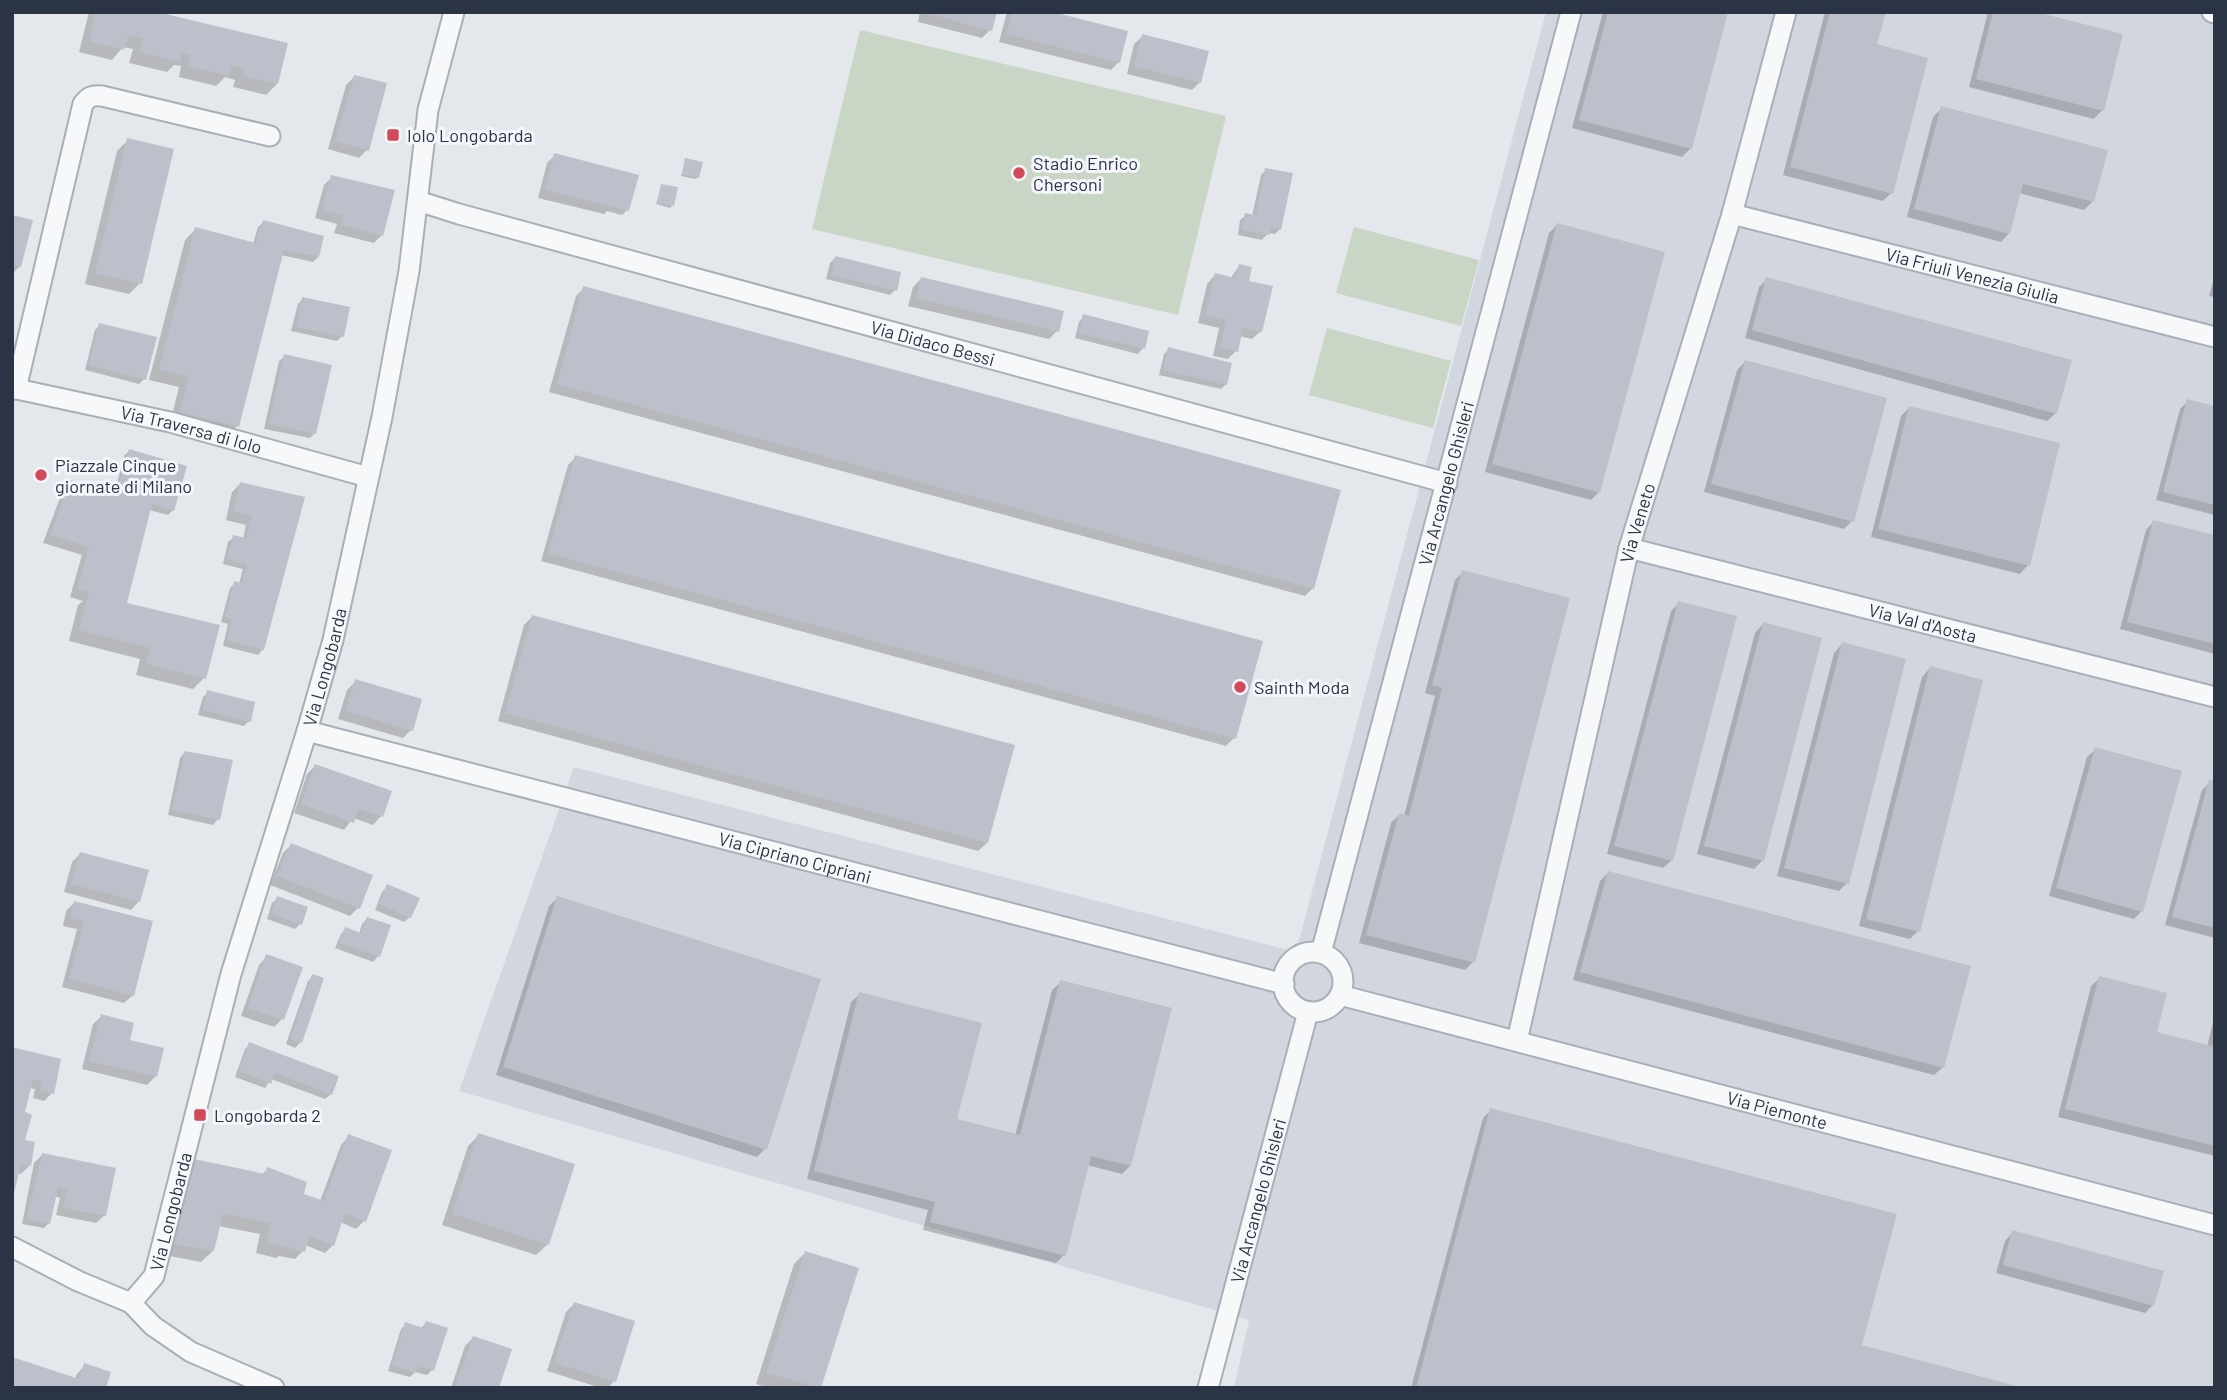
<svg xmlns="http://www.w3.org/2000/svg" width="2227" height="1400" viewBox="0 0 2227 1400" font-family="Barlow,sans-serif">
	<rect width="100%" height="100%" fill="#e4e7ec"/>
	<polygon fill="#d2d6de" points="1546,12 2215,12 2215,1388 1234,1388 1249,1320 459,1091 574,767 1296,952"/>
	<g fill="#c9d6c5">
		<polygon points="860,30 1226,116 1178,315 812,229"/>
		<polygon points="1354,227 1479,260 1461,326 1336,293"/>
		<polygon points="1327,328 1451,361 1433,428 1309,395"/>
	</g>
	<g fill="#0003">
		<polygon points="89,12 149,12 277,84 266,95 233,87 235,80 225,77 216,86 179,77 181,66 174,65 167,72 129,63 133,49 123,47 112,60 79,52"/>
		<polygon points="920,12 995,12 990,30 982,38 918,22"/>
		<polygon points="1045,12 1119,62 1111,70 999,42 1007,12"/>
		<polygon points="1603,12 1726,12 1691,148 1682,157 1572,128"/>
		<polygon points="1825,12 1884,12 1875,46 1891,193 1883,201 1783,175"/>
		<polygon points="1988,12 2029,12 2102,110 2094,119 1969,87"/>
		<polygon points="1143,36 1200,82 1192,90 1127,74 1134,44"/>
		<polygon points="354,77 367,150 359,158 328,149 346,85"/>
		<polygon points="1942,108 2105,151 2092,202 2084,210 2019,193 2009,233 2001,242 1907,217 1933,117"/>
		<polygon points="128,140 140,283 129,294 85,284 117,151"/>
		<polygon points="555,155 627,210 622,215 607,211 604,214 538,198 547,163"/>
		<polygon points="686,160 698,177 696,179 681,176"/>
		<polygon points="1266,170 1280,229 1275,234 1268,233 1262,240 1238,235 1240,220 1246,215 1252,216 1261,175"/>
		<polygon points="332,177 382,235 374,243 334,233 337,224 315,218 324,185"/>
		<polygon points="662,186 672,206 670,208 656,204"/>
		<polygon points="12,217 20,266 14,272 12,271"/>
		<polygon points="264,222 318,257 313,262 281,255 237,426 226,437 170,423 179,387 149,380 185,240 196,229 253,244 258,227"/>
		<polygon points="1557,225 1599,492 1591,500 1485,472 1549,233"/>
		<polygon points="835,258 895,290 890,295 826,279 830,263"/>
		<polygon points="1239,266 1247,282 1261,331 1252,339 1239,336 1236,351 1228,359 1213,356 1219,328 1198,323 1207,284 1215,275 1230,279"/>
		<polygon points="2215,275 2215,297 2209,296"/>
		<polygon points="921,279 1057,331 1049,339 908,306 913,287"/>
		<polygon points="1767,279 2056,413 2047,421 1745,338 1759,287"/>
		<polygon points="584,288 1313,588 1305,596 549,392 576,296"/>
		<polygon points="303,299 342,336 337,341 291,331 298,304"/>
		<polygon points="1084,316 1143,348 1138,354 1075,338 1079,322"/>
		<polygon points="100,325 144,379 139,384 85,370 95,330"/>
		<polygon points="1169,349 1226,384 1221,389 1159,375 1164,354"/>
		<polygon points="285,356 315,433 310,438 264,429 279,361"/>
		<polygon points="1745,362 1852,521 1844,529 1704,492 1737,370"/>
		<polygon points="2188,401 2215,408 2215,515 2156,500 2180,409"/>
		<polygon points="1909,408 2028,565 2020,574 1871,537 1901,416"/>
		<polygon points="129,451 173,510 168,515 149,510 125,603 204,678 193,689 136,675 140,659 69,641 78,605 83,601 70,597 82,555 43,543 63,490 71,482 114,495 124,456"/>
		<polygon points="576,457 1234,738 1226,746 541,561 568,465"/>
		<polygon points="240,484 303,498 263,649 258,655 223,646 228,624 221,622 230,588 235,583 239,584 243,569 223,564 228,542 234,537 243,539 246,525 226,520 232,492"/>
		<polygon points="2154,521 2215,537 2215,654 2120,629 2146,530"/>
		<polygon points="1463,572 1473,962 1465,970 1359,943 1391,823 1399,815 1404,816 1435,696 1425,693 1455,580"/>
		<polygon points="1679,603 1672,860 1663,868 1607,854 1671,611"/>
		<polygon points="532,617 987,843 978,851 498,721 524,625"/>
		<polygon points="1763,624 1820,639 1762,861 1754,869 1697,854 1755,633"/>
		<polygon points="1842,644 1847,883 1839,891 1777,876 1834,653"/>
		<polygon points="1930,668 1918,931 1910,939 1859,926 1922,677"/>
		<polygon points="356,681 411,730 403,738 338,719 347,690"/>
		<polygon points="208,692 249,721 244,726 198,715 203,697"/>
		<polygon points="2096,749 2142,911 2134,919 2049,896 2087,757"/>
		<polygon points="185,752 218,819 213,825 168,815 180,758"/>
		<polygon points="315,766 381,816 373,825 353,818 344,830 294,813 307,774"/>
		<polygon points="2210,782 2215,783 2215,938 2165,925 2202,790"/>
		<polygon points="291,845 358,908 350,916 270,885 283,853"/>
		<polygon points="80,854 139,901 131,910 64,892 72,862"/>
		<polygon points="1608,873 1943,1067 1934,1075 1573,980 1600,881"/>
		<polygon points="388,886 410,917 404,922 375,910 382,892"/>
		<polygon points="278,898 300,924 295,929 267,919 272,903"/>
		<polygon points="558,898 765,1149 757,1157 496,1075 549,906"/>
		<polygon points="74,903 133,995 124,1003 62,987 77,929 63,926 66,911"/>
		<polygon points="367,919 389,926 378,956 373,962 335,948 341,934 346,929 359,934 362,924"/>
		<polygon points="267,956 282,1019 274,1027 241,1016 259,965"/>
		<polygon points="313,976 301,1042 295,1048 286,1044 308,981"/>
		<polygon points="2100,978 2155,1034 2207,1047 2215,1014 2215,1156 2058,1117 2091,986"/>
		<polygon points="1061,982 1130,1166 1122,1174 1087,1165 1064,1255 1056,1263 923,1230 928,1210 807,1179 851,1002 860,994 955,1121 1015,1136 1052,990"/>
		<polygon points="102,1016 155,1077 147,1085 82,1069 93,1024"/>
		<polygon points="250,1044 331,1094 325,1099 271,1079 265,1088 235,1077 245,1049"/>
		<polygon points="12,1049 58,1060 52,1093 44,1101 33,1098 35,1089 29,1088 23,1113 23,1142 29,1166 21,1174 17,1173 12,1193"/>
		<polygon points="1491,1110 1860,1346 2021,1388 1411,1388 1483,1118"/>
		<polygon points="479,1135 548,1244 536,1255 442,1225 468,1146"/>
		<polygon points="349,1136 364,1221 356,1229 340,1222 333,1245 325,1253 305,1245 303,1251 295,1259 279,1256 276,1258 256,1253 260,1234 218,1226 213,1251 201,1262 164,1255 183,1172 194,1161 261,1175 268,1169 302,1195 320,1201 341,1145"/>
		<polygon points="42,1155 105,1215 96,1223 56,1215 60,1198 55,1196 49,1223 44,1228 22,1224 34,1163"/>
		<polygon points="2013,1232 2153,1305 2145,1313 1996,1273 2005,1241"/>
		<polygon points="805,1253 856,1269 819,1388 769,1388 756,1384 794,1264"/>
		<polygon points="574,1304 614,1381 608,1388 601,1388 547,1371 566,1312"/>
		<polygon points="426,1323 432,1370 427,1375 415,1372 410,1377 388,1371 401,1329 406,1324 420,1329"/>
		<polygon points="473,1338 497,1388 451,1388 465,1346"/>
		<polygon points="85,1365 104,1388 75,1379 77,1374"/>
	</g>
	<g fill="#bbc0ca">
		<polygon points="96,12 157,12 288,43 278,84 243,76 245,69 232,65 229,76 189,66 191,55 182,53 180,62 140,52 143,38 128,35 124,50 89,41"/>
		<polygon points="922,12 997,12 992,31"/>
		<polygon points="1012,12 1053,12 1128,31 1120,63 1006,34"/>
		<polygon points="1608,12 1728,12 1692,149 1579,120"/>
		<polygon points="1830,12 1886,12 1877,44 1928,58 1893,194 1790,167"/>
		<polygon points="1993,12 2036,12 2123,34 2104,111 1976,79"/>
		<polygon points="1142,34 1209,51 1201,83 1134,66"/>
		<polygon points="354,75 387,83 369,151 335,141"/>
		<polygon points="1941,106 2108,150 2094,202 2023,184 2010,234 1914,209"/>
		<polygon points="127,138 174,149 142,284 95,273"/>
		<polygon points="554,153 639,175 629,211 545,190"/>
		<polygon points="685,158 703,162 699,178 682,174"/>
		<polygon points="1265,168 1293,173 1281,230 1271,228 1269,235 1242,230 1245,213 1256,215"/>
		<polygon points="331,175 395,190 383,236 341,225 344,216 322,210"/>
		<polygon points="661,184 678,187 674,206 657,203"/>
		<polygon points="12,215 33,220 21,267 12,265"/>
		<polygon points="263,220 324,236 319,257 284,250 239,427 180,412 189,376 159,369 195,227 256,243"/>
		<polygon points="1557,223 1665,252 1600,493 1492,464"/>
		<polygon points="835,256 901,272 897,291 831,275"/>
		<polygon points="1239,264 1252,267 1249,281 1273,286 1262,332 1243,328 1238,352 1220,348 1226,320 1205,315 1215,273 1235,278"/>
		<polygon points="921,277 1064,311 1059,332 916,298"/>
		<polygon points="1766,277 2072,360 2057,414 1752,330"/>
		<polygon points="583,286 1341,490 1314,589 557,384"/>
		<polygon points="302,297 350,307 344,337 296,327"/>
		<polygon points="1083,314 1149,331 1145,349 1079,333"/>
		<polygon points="99,323 157,337 146,380 89,365"/>
		<polygon points="1168,347 1232,363 1227,385 1163,370"/>
		<polygon points="284,354 332,365 316,434 269,424"/>
		<polygon points="1745,360 1887,398 1854,522 1711,484"/>
		<polygon points="2187,399 2215,406 2215,505 2163,492"/>
		<polygon points="1909,406 2060,443 2030,566 1878,529"/>
		<polygon points="129,449 187,466 174,511 152,504 127,603 220,625 206,679 146,664 150,648 79,630 89,592 77,589 89,547 50,535 71,480 116,495"/>
		<polygon points="575,455 1263,641 1236,739 548,553"/>
		<polygon points="240,482 305,497 264,650 227,641 232,619 225,617 234,581 242,583 247,565 227,559 233,535 246,538 252,515 233,512"/>
		<polygon points="2153,520 2215,535 2215,644 2127,622"/>
		<polygon points="1462,570 1570,598 1475,963 1366,935 1399,813 1409,816 1442,688 1432,685"/>
		<polygon points="1678,601 1737,616 1673,861 1614,846"/>
		<polygon points="532,615 1015,745 988,843 505,713"/>
		<polygon points="1763,622 1822,638 1764,861 1704,846"/>
		<polygon points="1842,642 1906,659 1849,884 1784,868"/>
		<polygon points="1930,666 1983,680 1920,932 1866,919"/>
		<polygon points="355,679 422,699 413,731 346,711"/>
		<polygon points="207,690 255,702 251,722 203,710"/>
		<polygon points="2095,747 2182,771 2143,912 2056,888"/>
		<polygon points="185,751 233,760 220,820 172,810"/>
		<polygon points="315,764 392,791 383,817 358,809 354,823 301,804"/>
		<polygon points="2209,780 2215,781 2215,928 2172,917"/>
		<polygon points="291,843 373,875 360,909 277,876"/>
		<polygon points="80,852 149,870 140,902 71,884"/>
		<polygon points="1608,871 1971,966 1944,1068 1580,972"/>
		<polygon points="387,884 420,898 411,918 379,904"/>
		<polygon points="277,896 308,907 302,925 271,913"/>
		<polygon points="557,896 821,979 767,1150 503,1067"/>
		<polygon points="74,901 153,921 134,996 69,979 84,921 70,918"/>
		<polygon points="367,917 391,925 380,957 339,943 345,927 361,933"/>
		<polygon points="266,954 303,967 284,1020 248,1008"/>
		<polygon points="312,974 324,978 302,1043 290,1039"/>
		<polygon points="2099,976 2167,993 2157,1032 2212,1046 2215,1038 2215,1146 2065,1109"/>
		<polygon points="1060,980 1172,1008 1131,1166 1091,1156 1066,1256 930,1222 935,1202 814,1171 859,992 982,1023 957,1119 1020,1135"/>
		<polygon points="101,1014 134,1023 130,1040 164,1048 157,1077 89,1061"/>
		<polygon points="249,1042 339,1076 332,1095 275,1073 271,1084 239,1071"/>
		<polygon points="12,1047 61,1059 54,1094 40,1090 42,1081 33,1080 25,1112 32,1115 25,1140 35,1142 31,1166 21,1165 13,1197"/>
		<polygon points="1490,1108 1897,1214 1862,1345 2024,1388 1416,1388"/>
		<polygon points="478,1133 575,1164 549,1245 452,1214"/>
		<polygon points="348,1134 392,1150 366,1222 345,1213 334,1246 309,1236 305,1252 267,1242 270,1223 223,1214 214,1251 174,1244 194,1159 265,1174 267,1167 307,1182 304,1194 324,1201"/>
		<polygon points="42,1153 116,1168 106,1216 63,1208 67,1190 58,1188 50,1224 27,1219"/>
		<polygon points="2012,1230 2164,1271 2154,1306 2003,1265"/>
		<polygon points="805,1251 859,1268 821,1388 766,1373"/>
		<polygon points="574,1302 635,1321 616,1382 554,1363"/>
		<polygon points="426,1321 448,1328 434,1371 418,1366 416,1373 392,1365 405,1322 423,1328"/>
		<polygon points="473,1336 512,1349 499,1388 463,1388 456,1385"/>
		<polygon points="12,1357 79,1379 84,1363 111,1372 106,1388 12,1388"/>
	</g>
	<g fill="none" stroke-linecap="round" stroke-linejoin="round">
		<g stroke="#a9aeb7" stroke-width="23">
			<g id="minor">
				<polyline points="2212,12 2215,13"/>
				<path id="s1" d="M418,201L459,214L1447,483"/>
				<path id="s2" d="M1732,214L2215,337"/>
				<path id="s3" d="M12,388L170,422L368,477"/>
				<path d="M16,389L83,104C89,96 93,95 102,96L270,136"/>
				<path id="s4" d="M1629,548L2215,697"/>
				<path id="s5" d="M307,731L1284,984"/>
				<circle cx="1313" cy="982" r="30"/>
				<path id="s6" d="M1321,953L1571,12"/>
				<path id="s7" d="M1340,995L2215,1225"/>
				<path id="s8" d="M1517,1041L1629,548L1732,214L1786,12"/>
				<polyline points="12,1247 78,1281 131,1303 153,1326 191,1352 274,1388"/>
				<path id="s9" d="M131,1303L154,1276L231,974L307,731L333,640L382,417L409,271L428,110L454,12"/>
				<path id="s10" d="M1208,1388L1308,1012"/>
			</g>
		</g>
		<use href="#minor" stroke="#f7f8fa" stroke-width="19"/>
	</g>
	<g fill="#d1495b" stroke="#f4f6f9" stroke-width="2.5">
		<rect x="386" y="128" width="14" height="14" rx="3.5"/>
		<circle cx="1019" cy="173" r="7"/>
		<circle cx="41" cy="475" r="7"/>
		<circle cx="1240" cy="687" r="7"/>
		<rect x="193" y="1108" width="14" height="14" rx="3.5"/>
	</g>
	<g text-anchor="middle" dominant-baseline="central" stroke-width="6" stroke-linejoin="round" paint-order="stroke">
		<g font-size="18" fill="#2b3445" stroke="#f4f6f9" text-anchor="start">
			<text x="407" y="135">Iolo Longobarda</text>
			<text x="1033" y="163">Stadio Enrico<tspan x="1033" dy="21">Chersoni</tspan></text>
			<text x="55" y="465">Piazzale Cinque<tspan x="55" dy="21">giornate di Milano</tspan></text>
			<text x="1254" y="687">Sainth Moda</text>
			<text x="214" y="1115">Longobarda 2</text>
		</g>
		<g font-size="18" fill="#2b3445" stroke="#f4f6f9">
			<text stroke="none"><textPath href="#s2" startOffset="248">Via Friuli Venezia Giulia</textPath></text>
			<text stroke="none"><textPath href="#s1" startOffset="534">Via Didaco Bessi</textPath></text>
			<text stroke="none"><textPath href="#s3" startOffset="184">Via Traversa di Iolo</textPath></text>
			<text stroke="none"><textPath href="#s6" startOffset="486">Via Arcangelo Ghisleri</textPath></text>
			<text stroke="none"><textPath href="#s8" startOffset="532">Via Veneto</textPath></text>
			<text stroke="none"><textPath href="#s4" startOffset="303">Via Val d'Aosta</textPath></text>
			<text stroke="none"><textPath href="#s9" startOffset="668">Via Longobarda</textPath></text>
			<text stroke="none"><textPath href="#s5" startOffset="504">Via Cipriano Cipriani</textPath></text>
			<text stroke="none"><textPath href="#s7" startOffset="452">Via Piemonte</textPath></text>
			<text stroke="none"><textPath href="#s10" startOffset="194">Via Arcangelo Ghisleri</textPath></text>
			<text stroke="none"><textPath href="#s9" startOffset="102">Via Longobarda</textPath></text>
		</g>
	</g>
	<rect width="2227" height="1400" fill="none" stroke="#2b3445" stroke-width="28"/>
</svg>
